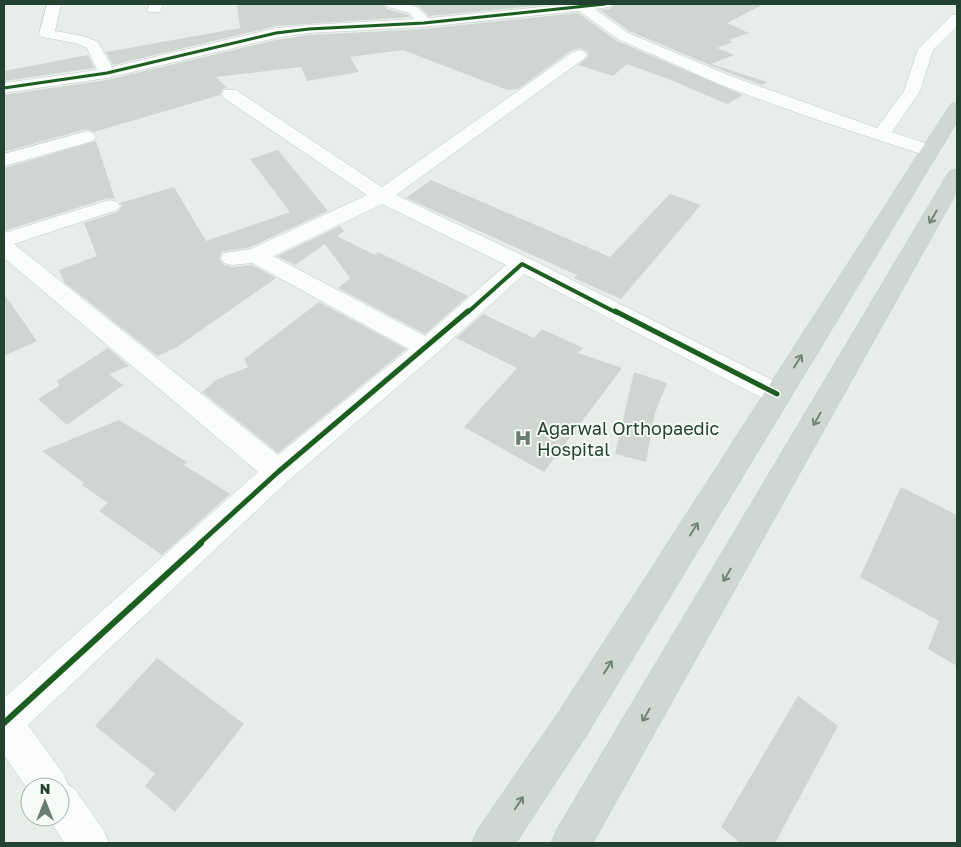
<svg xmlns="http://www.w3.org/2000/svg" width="961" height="847" viewBox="0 0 961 847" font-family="'Golos Text',sans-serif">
	<rect width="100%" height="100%" fill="#e7ede9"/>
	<g fill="#cfd6d2">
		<polygon points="237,4 384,4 387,9 408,15 410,17 276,26 113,65 106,52 240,28"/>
		<polygon points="413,4 555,4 429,16 420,7"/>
		<polygon points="614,4 764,4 727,23 749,33 729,40 732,42 717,48 734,55 711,64 767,82 762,85 734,75 629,31 600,10 610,9"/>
		<polygon points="578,13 617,41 743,95 727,104 671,80 627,64 613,76 578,65 589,56 587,51 580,48 572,50 518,89 507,90 403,50 350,57 359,72 307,81 301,67 216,77 227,88 222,89 220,95 94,132 86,129 4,152 4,95 107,80 276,40 309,35 424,29"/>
		<polygon points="88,55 94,68 4,81 4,71"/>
		<polygon points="96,141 115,199 109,198 102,200 4,231 4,168"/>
		<polygon points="278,150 328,211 250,247 222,252 219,259 224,265 232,267 252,265 276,278 177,347 157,356 64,282 59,270 97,256 84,223 118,212 122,206 120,203 174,187 206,241 290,212 250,159"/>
		<polygon points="431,180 610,257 670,194 701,205 621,299 574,278 577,275 406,198"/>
		<polygon points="340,226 344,231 337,236 375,255 378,252 468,296 425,334 338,288 350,278 325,244 295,265 277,256"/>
		<polygon points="4,294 37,341 4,356"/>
		<polygon points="319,302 406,349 278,453 202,392 216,380 248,367 244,359"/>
		<polygon points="483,314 534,338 542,329 583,348 578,353 622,368 544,472 464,427 517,368 456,338"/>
		<polygon points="108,348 129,366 109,374 123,385 67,425 38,399 59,386 57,381"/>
		<polygon points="634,372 667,383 655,413 646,462 615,454"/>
		<polygon points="119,420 187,462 184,465 230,494 162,555 99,511 108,503 82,485 84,483 42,451"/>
		<polygon points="901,487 957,515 957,666 928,649 939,621 860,577"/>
		<polygon points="157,658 244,724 175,812 145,786 155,774 95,726"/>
		<polygon points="798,696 838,726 775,843 740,843 721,827"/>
	</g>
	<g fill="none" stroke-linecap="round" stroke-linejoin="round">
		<g stroke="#c4cac6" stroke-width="1">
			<g id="minor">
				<path d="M47,4H61L55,31L83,36L98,42L112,67L276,28L309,25L414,19L409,13L388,7L386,4C406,4 415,1 428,18L572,4H612L610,7L595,9L628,33L733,77L877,128L904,91L918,49L952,15L957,14V26L933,50L920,91L892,132L937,147L939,151L937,155L930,157L809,117L721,85L618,39L579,11L424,27L309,33L276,38L107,78L4,93V83L97,70L87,48L75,43L42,37L39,34Z"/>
				<polygon points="150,4 164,4 159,12 149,12 147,9"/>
				<path d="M579,50L585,52L587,55L585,58L396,195L530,259L786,387L790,394L786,401L777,404L768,401L524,274L436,354L288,481L28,725L63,773L68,785L74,788L103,829L109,843H65L47,817H60V787H30V793L4,755V698L258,472L4,258V233L103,202L110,200L117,202L120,206L117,210L14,244L278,455L409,349L252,263L232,265L224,263L221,258L224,253L251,249L367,195L224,98L222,94L224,90H236L382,187L573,52ZM382,204L506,265L425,336L273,256Z"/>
				<polygon points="87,131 93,133 96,137 93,141 4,166 4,154"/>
			</g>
		</g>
		<g stroke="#c2ccc6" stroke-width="1">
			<g id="major">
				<polygon points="957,103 957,122 586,736 516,843 472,843 478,829 560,710 948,108 951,104"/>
				<polygon points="957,169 957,192 593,843 551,843 557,829 947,175 950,171"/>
			</g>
		</g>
		<use href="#minor" fill="#fbfcfc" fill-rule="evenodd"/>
		<use href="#major" fill="#cfd7d3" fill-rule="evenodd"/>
		<g stroke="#f6fbf7" stroke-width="5">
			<polyline id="cycleway-far3" points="4,88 107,73 276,33 309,29 424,23 605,4"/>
		</g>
		<g stroke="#f6fbf7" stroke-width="6">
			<polyline id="cycleway-far2" points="467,313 522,264 617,313"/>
		</g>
		<g stroke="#f6fbf7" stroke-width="8">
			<g id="cycleway-far1">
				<polyline points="615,311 777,394"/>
				<polyline points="199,544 278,472 468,311"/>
			</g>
		</g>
		<g stroke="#f6fbf7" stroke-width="9">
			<polyline id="cycleway" points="4,723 201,543"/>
		</g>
		<use href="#cycleway-far3" stroke="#1b5e20" stroke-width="3"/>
		<use href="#cycleway-far2" stroke="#1b5e20" stroke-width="4"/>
		<use href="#cycleway-far1" stroke="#1b5e20" stroke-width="5"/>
		<use href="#cycleway" stroke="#1b5e20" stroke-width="6"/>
	</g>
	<defs><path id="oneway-shaft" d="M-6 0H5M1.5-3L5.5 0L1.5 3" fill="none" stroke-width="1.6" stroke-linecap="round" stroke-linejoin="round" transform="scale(1.25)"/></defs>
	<g stroke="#70857a">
		<use href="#oneway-shaft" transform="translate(933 217) rotate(120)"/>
		<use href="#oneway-shaft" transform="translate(798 361) rotate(-58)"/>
		<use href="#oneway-shaft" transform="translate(817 419) rotate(120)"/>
		<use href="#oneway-shaft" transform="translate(694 529) rotate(-58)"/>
		<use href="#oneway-shaft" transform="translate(727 575) rotate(120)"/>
		<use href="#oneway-shaft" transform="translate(608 667) rotate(-58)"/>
		<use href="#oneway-shaft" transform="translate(646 715) rotate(120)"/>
		<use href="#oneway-shaft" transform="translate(519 803) rotate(-56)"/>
	</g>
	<defs>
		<g id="hospital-bare" transform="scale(1.35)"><path d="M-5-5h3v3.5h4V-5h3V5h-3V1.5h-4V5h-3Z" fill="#687e72" stroke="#f6fbf7" stroke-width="2.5" paint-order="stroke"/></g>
	</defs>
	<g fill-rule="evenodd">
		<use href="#hospital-bare" x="523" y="438"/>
	</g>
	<g text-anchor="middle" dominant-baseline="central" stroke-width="4" stroke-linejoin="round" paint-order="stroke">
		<g font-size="18" fill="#234232" stroke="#f6fbf7" text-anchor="start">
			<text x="537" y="428">Agarwal Orthopaedic<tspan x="537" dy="21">Hospital</tspan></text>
		</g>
	</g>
	<rect width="961" height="847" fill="none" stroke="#234232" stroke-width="10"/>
	<g transform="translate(45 802)"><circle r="24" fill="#f6fbf7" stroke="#a2b1a8"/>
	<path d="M0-4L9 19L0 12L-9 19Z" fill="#687e72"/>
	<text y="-8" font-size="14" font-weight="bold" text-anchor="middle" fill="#234232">N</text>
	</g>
</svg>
